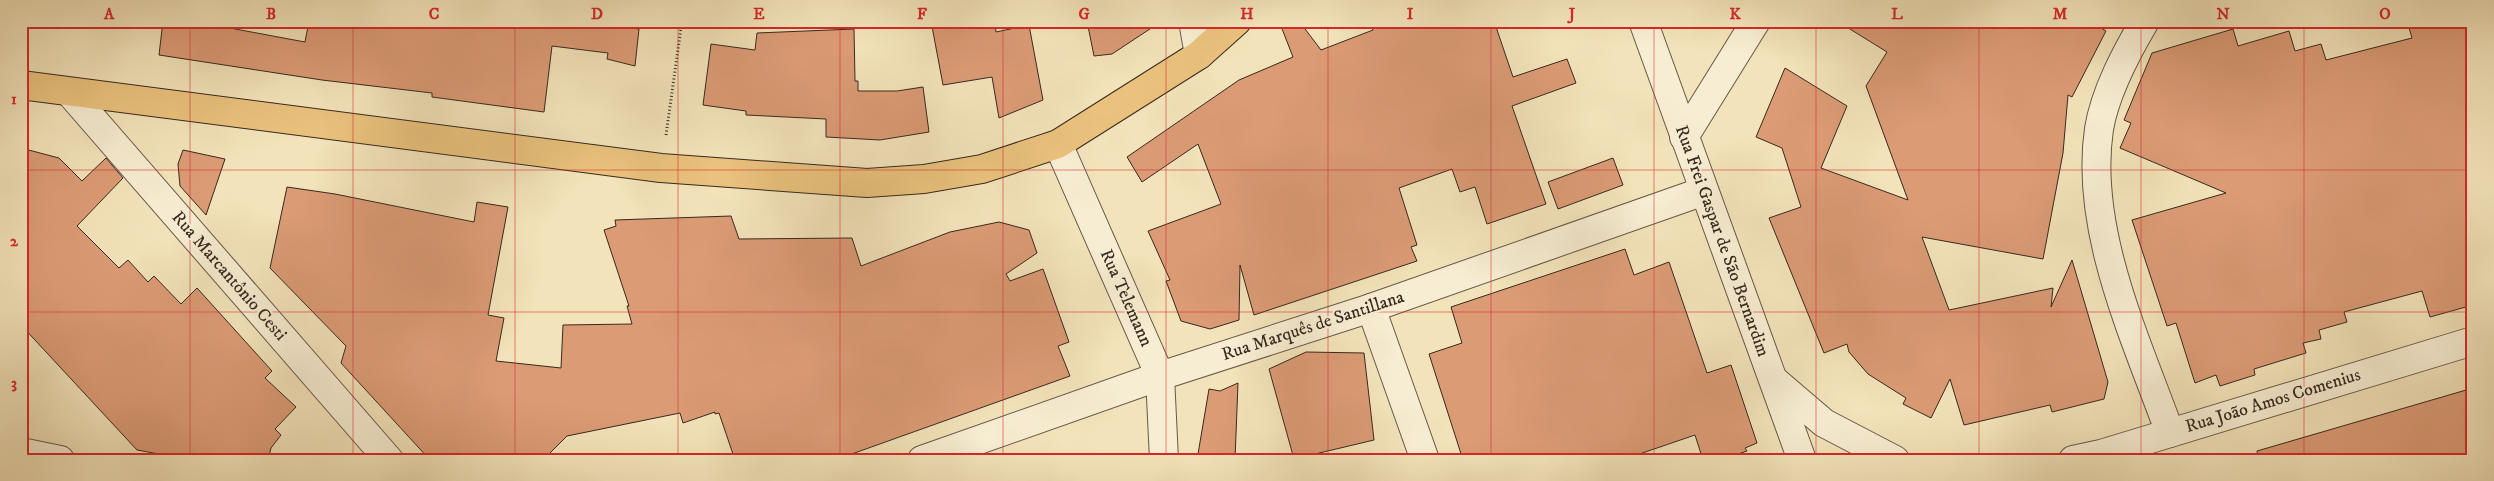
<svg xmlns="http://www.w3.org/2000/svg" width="2494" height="481" viewBox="0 0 2494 481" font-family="'IM FELL DW Pica',serif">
	<rect width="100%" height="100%" fill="#f3e3ba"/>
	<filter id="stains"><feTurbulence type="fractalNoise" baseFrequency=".004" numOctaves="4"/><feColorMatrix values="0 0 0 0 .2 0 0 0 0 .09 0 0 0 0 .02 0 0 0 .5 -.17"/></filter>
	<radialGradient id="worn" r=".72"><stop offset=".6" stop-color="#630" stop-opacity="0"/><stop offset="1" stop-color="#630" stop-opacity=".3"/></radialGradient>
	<g fill="#db9b75" stroke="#37291f">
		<polygon points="163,21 220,21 219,26 305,42 309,21 604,21 603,24 639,29 635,66 607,59 608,53 552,46 544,112 432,97 432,93 322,80 159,55"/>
		<polygon points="931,21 995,21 996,32 1029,25 1043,100 999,118 992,77 943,85"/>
		<polygon points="1087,21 1162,21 1112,54 1094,56"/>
		<polygon points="1279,21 1299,21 1321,50 1373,30 1370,21 1494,21 1513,77 1567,59 1576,83 1512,106 1546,204 1487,224 1475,187 1460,192 1452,169 1399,188 1417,245 1411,247 1417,261 1254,315 1240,265 1239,320 1210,329 1181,321 1166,281 1170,280 1148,231 1221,204 1198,144 1142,182 1127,157 1239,80 1293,57"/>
		<polygon points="1837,21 2090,21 2106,31 2072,97 2068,95 2063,153 2043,259 1922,237 1949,310 2053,288 2051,307 2072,260 2108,382 2104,399 2052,412 2050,405 1964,425 1950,379 1931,418 1903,404 1906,398 1868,374 1849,352 1847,344 1824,353 1769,218 1801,207 1782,148 1756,137 1785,68 1847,106 1821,168 1908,200 1866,86 1887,52"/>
		<polygon points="2407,21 2468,21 2473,40 2473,305 2430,317 2422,291 2344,312 2347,322 2319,330 2321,339 2303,343 2306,353 2254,369 2255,375 2220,386 2216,375 2195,383 2176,323 2167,326 2132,220 2226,193 2120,148 2131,123 2124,120 2152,53 2233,29 2238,46 2289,31 2295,51 2321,44 2326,60 2412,38"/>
		<polygon points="854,29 855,81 858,81 858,91 897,91 923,87 929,132 880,140 826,137 826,119 746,115 746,111 703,105 711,44 755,50 757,33"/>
		<polygon points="21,148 59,158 82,181 106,158 123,178 77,226 119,268 128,260 148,282 154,276 181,304 197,288 272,371 265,378 296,407 275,429 281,435 271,448 268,460 191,460 137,450 21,325"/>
		<polygon points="183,150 225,159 206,215 180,186 178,164"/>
		<polygon points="1613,158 1623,185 1558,209 1548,182"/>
		<polygon points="287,187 335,194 474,222 477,202 508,207 488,315 504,318 496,361 561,368 563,325 632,324 627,306 629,306 604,230 616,226 615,220 731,216 739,239 852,238 861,266 950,232 999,222 1029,230 1037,253 1006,274 1010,281 1043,269 1069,342 1058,346 1070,376 835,460 735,460 719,413 715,414 715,412 683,423 680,413 567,436 543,460 430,460 341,363 346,346 270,268"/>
		<polygon points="1625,249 1634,275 1669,262 1707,373 1731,365 1757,443 1745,448 1747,451 1720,460 1703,460 1695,435 1622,460 1463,460 1429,354 1462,343 1451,307"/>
		<polygon points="1306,352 1364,353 1374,440 1294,459 1269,369"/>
		<polygon points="1238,383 1235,460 1197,460 1209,389 1220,391"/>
		<polygon points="2473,388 2473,460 2258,460 2257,451"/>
	</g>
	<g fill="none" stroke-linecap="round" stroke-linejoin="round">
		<g stroke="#665846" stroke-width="30">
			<g id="minor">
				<polyline points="1193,21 1199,55"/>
				<polyline points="1643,21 1802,460"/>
				<path d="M2145,21C2126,53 2105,92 2099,129C2084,230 2136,339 2170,433"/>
				<polyline points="70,93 389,460"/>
				<polyline points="1684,137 1756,21"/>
				<polyline points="1058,144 1160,376 1164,460"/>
				<polyline points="1371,308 1425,460"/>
				<polyline points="1776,382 1824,423 1895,460"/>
				<polyline points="21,452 60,460"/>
				<polyline points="922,460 1160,376 1371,308 1704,191"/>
				<polyline points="2073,460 2101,454 2473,341"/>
			</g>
		</g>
		<g stroke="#37291f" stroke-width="30">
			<polyline id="major" points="21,85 661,168 867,183 924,179 982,169 1058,144 1199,55 1237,21"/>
		</g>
		<polyline stroke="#37291f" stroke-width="3" stroke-dasharray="1 2.5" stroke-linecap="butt" points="666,135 682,21"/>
		<use href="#minor" stroke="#f7edd2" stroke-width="28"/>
		<use href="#major" stroke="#eac27d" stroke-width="28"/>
	</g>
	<path fill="none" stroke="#d62828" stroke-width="1" stroke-opacity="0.55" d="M190,21V460M353,21V460M515,21V460M678,21V460M840,21V460M1003,21V460M1166,21V460M1328,21V460M1491,21V460M1654,21V460M1816,21V460M1979,21V460M2141,21V460M2304,21V460M21,170H2473M21,312H2473"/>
	<g text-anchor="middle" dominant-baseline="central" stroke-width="4" stroke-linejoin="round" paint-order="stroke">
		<g font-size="18" fill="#37291f" stroke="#f7edd2">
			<text transform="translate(1722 241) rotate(70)">Rua Frei Gaspar de São Bernardim</text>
			<text transform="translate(229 276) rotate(49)">Rua Marcantônio Cesti</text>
			<text transform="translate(1126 298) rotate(66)">Rua Telemann</text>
			<text transform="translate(1313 326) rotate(-18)">Rua Marquês de Santillana</text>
			<text transform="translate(2273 401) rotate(-17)">Rua João Amos Comenius</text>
		</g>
	</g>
	<rect width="2494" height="481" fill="none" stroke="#f3e3ba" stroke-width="55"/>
	<rect x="28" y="28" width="2438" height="426" fill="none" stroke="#d62828" stroke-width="2"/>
	<g font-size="16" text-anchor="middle" font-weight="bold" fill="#d62828">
		<text x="109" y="19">A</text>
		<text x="271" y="19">B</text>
		<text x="434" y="19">C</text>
		<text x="597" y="19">D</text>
		<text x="759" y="19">E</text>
		<text x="922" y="19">F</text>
		<text x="1084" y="19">G</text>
		<text x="1247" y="19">H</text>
		<text x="1410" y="19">I</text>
		<text x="1572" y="19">J</text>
		<text x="1735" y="19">K</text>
		<text x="1897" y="19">L</text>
		<text x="2060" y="19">M</text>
		<text x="2223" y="19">N</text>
		<text x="2385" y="19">O</text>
		<text x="14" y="104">1</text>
		<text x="14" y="246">2</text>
		<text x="14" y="388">3</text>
	</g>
	<rect width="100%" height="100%" filter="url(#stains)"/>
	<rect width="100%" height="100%" fill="url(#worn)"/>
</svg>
